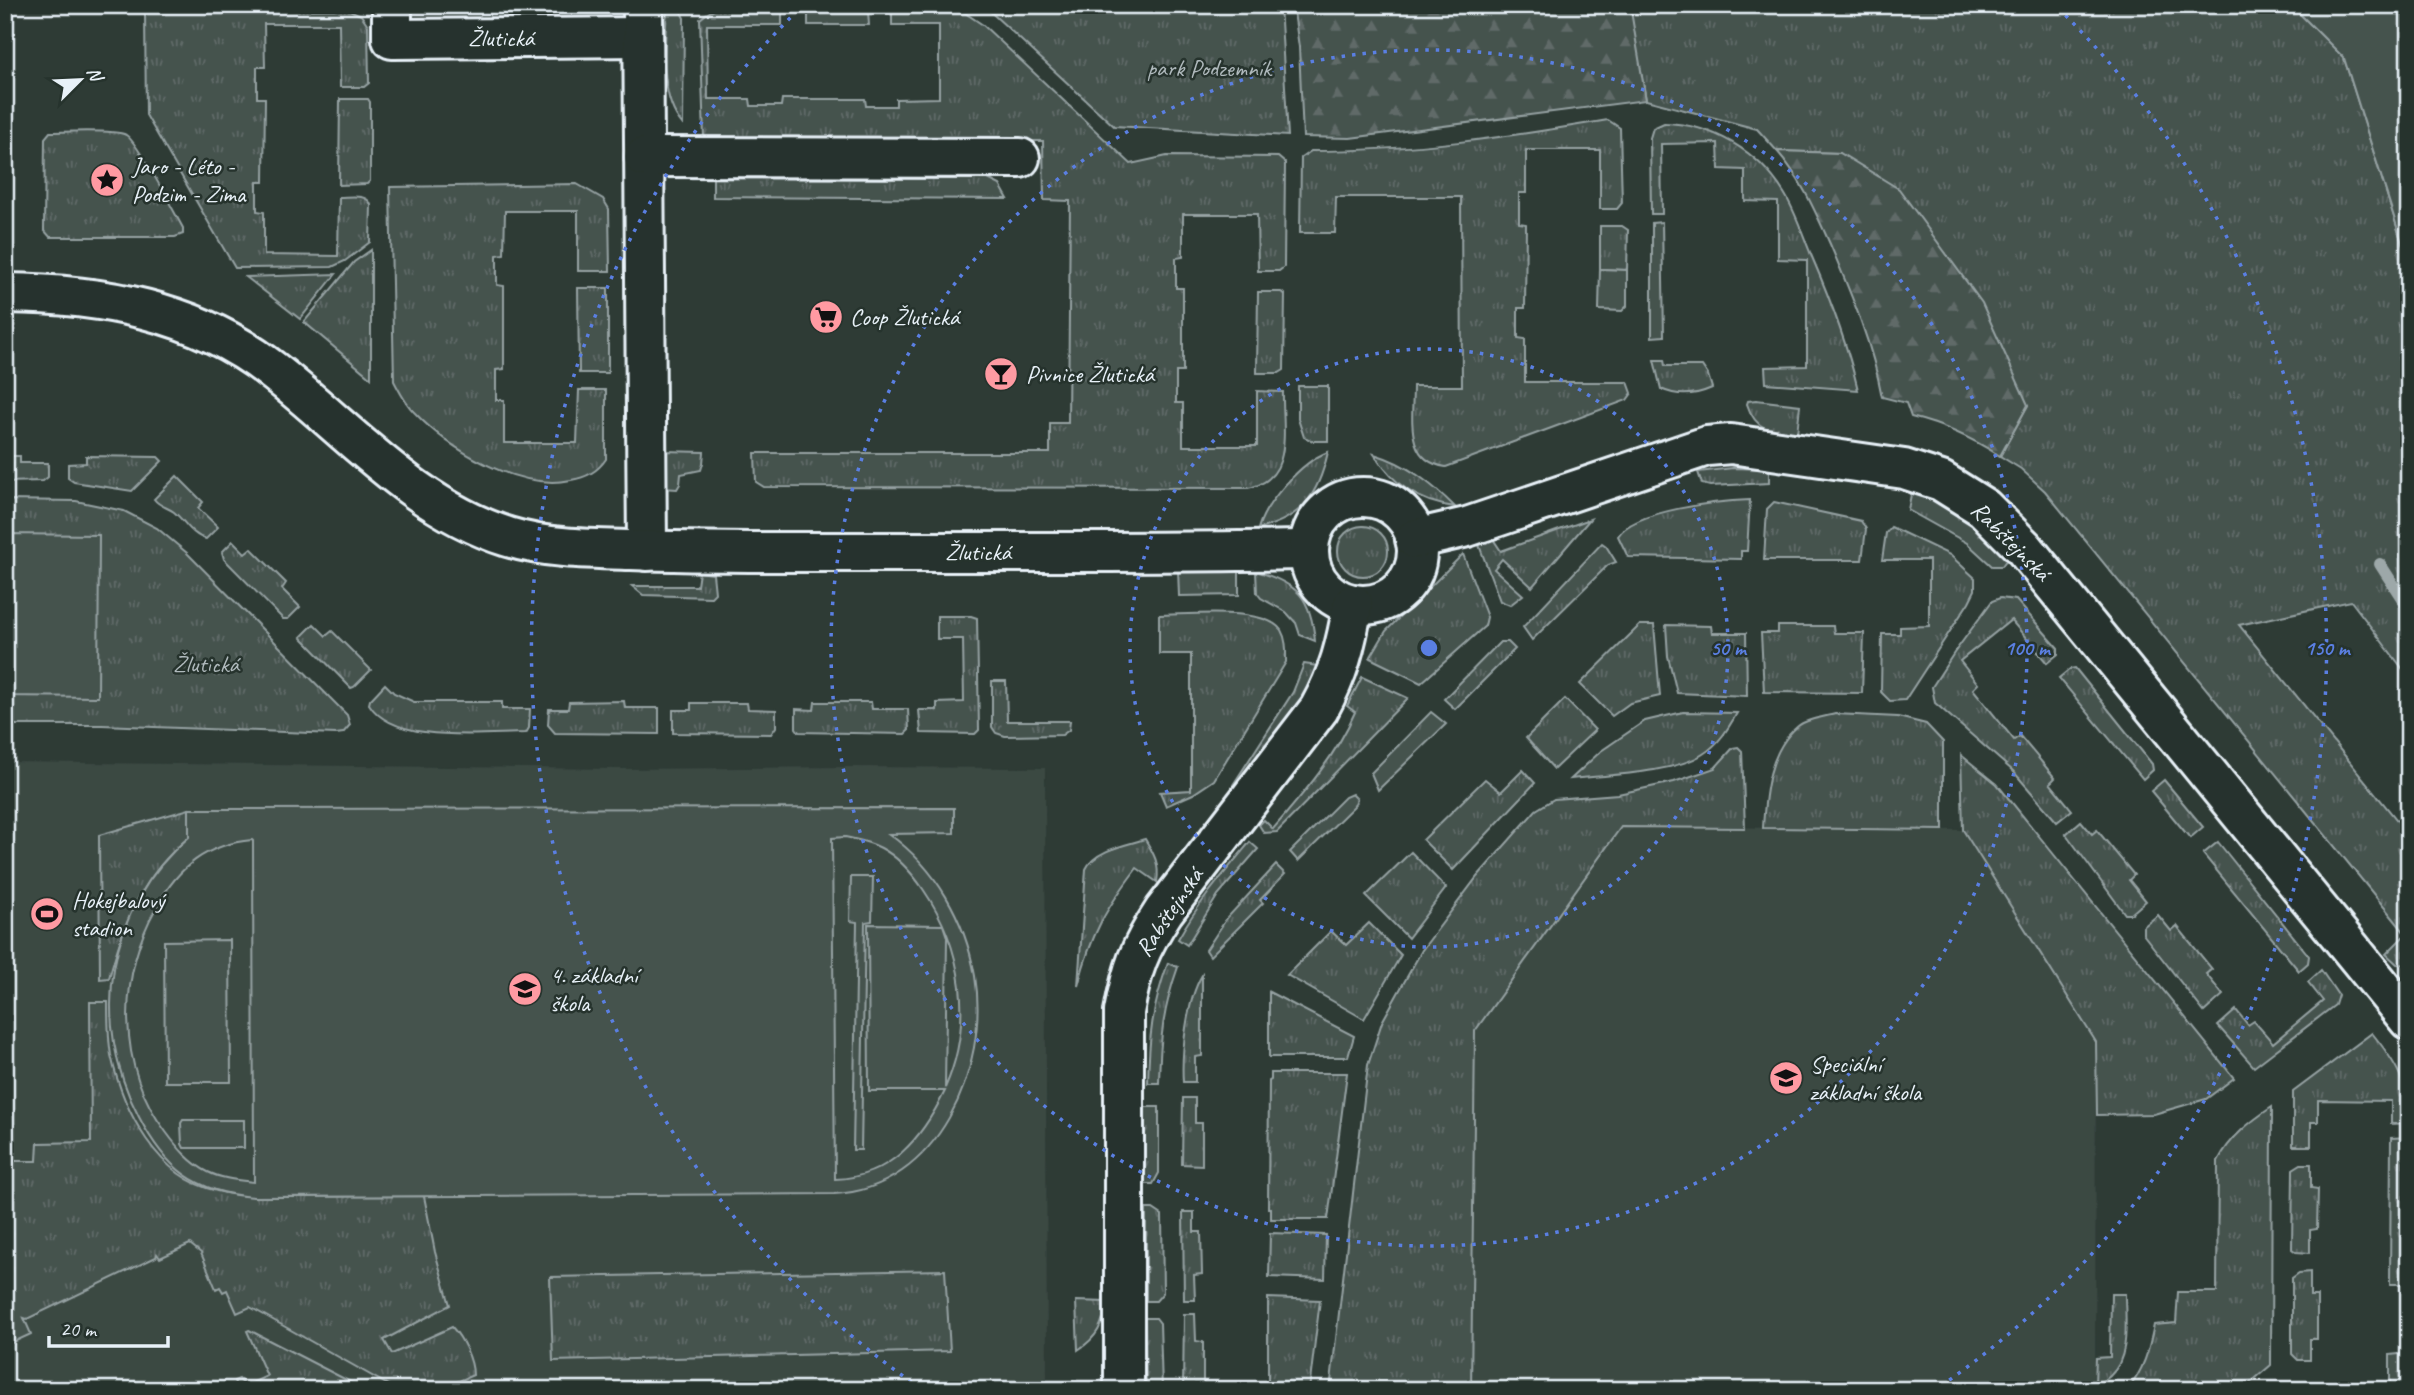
<svg xmlns="http://www.w3.org/2000/svg" width="2414" height="1395" viewBox="0 0 2414 1395" font-family="Caveat,sans-serif">
	<defs>
		<pattern id="grass-tufts" width="24" height="20" patternUnits="userSpaceOnUse" patternTransform="scale(1.75)"><rect width="24" height="20" fill="#45524e"/><path d="M3 7l-1-3M5 7V3M7 7l1-3M15 17l-1-3M17 17v-4M19 17l1-3" fill="none" stroke="#606b68"/></pattern>
		<pattern id="forest-firs" width="22" height="20" patternUnits="userSpaceOnUse" patternTransform="scale(1.75)"><rect width="22" height="20" fill="#45524e"/><path d="M5 1l3.5 6h-7zM16 11l3.5 6h-7z" fill="#606b68"/></pattern>
	</defs>
	<rect width="100%" height="100%" fill="#2e3b35"/>
	<filter id="ink" filterUnits="userSpaceOnUse"><feTurbulence type="fractalNoise" baseFrequency=".0143" numOctaves="2"/><feDisplacementMap in="SourceGraphic" scale="14" xChannelSelector="R" yChannelSelector="G"/><feConvolveMatrix kernelMatrix="1 2 1 2 8 2 1 2 1" color-interpolation-filters="sRGB"/></filter>
	<g filter="url(#ink)">
		<g fill="#3b4843">
			<polygon points="5,762 618,769 851,767 1045,768 1047,1389 5,1390"/>
			<polygon points="1621,826 1963,830 2096,1042 2095,1390 1471,1390 1475,1030"/>
		</g>
		<g fill="url(#grass-tufts)" stroke="#96a2a3" stroke-width="2">
			<path d="M672,5L679,8L684,18L683,125C658,97 665,45 667,9Z"/>
			<polygon points="983,5 1280,5 1288,136 1114,126"/>
			<polygon points="1628,5 2291,5 2344,58 2409,265 2409,677 2351,601 2239,625 2409,835 2409,965 2397,964 2386,954 2406,934 2045,491 2021,469 2000,456 2028,405 1840,153 1777,151 1757,129 1646,100"/>
			<path d="M945,6L965,13L983,25L1131,164L1167,156L1278,157L1285,163L1284,267L1279,271H1258L1257,214H1183V257L1176,258V288H1183V372H1176V403H1183V446H1257V391L1283,392C1282,428 1295,479 1248,488L764,487L756,482L755,453H1050V423H1068L1070,201L1044,200L1043,141L708,140L704,138L700,19C719,0 756,7 782,7V25H707L708,99H750L751,106H781L782,99H865L866,106H896V99L939,98V25H892V8Z"/>
			<polygon points="816,7 865,7 868,11 869,25 808,25 808,10"/>
			<path d="M347,9L361,15L368,25L369,83L364,87H340L339,24H264L265,67H257V98H265L264,182H257V211L264,212V255L338,256L339,197C350,197 367,193 371,205L370,242L345,261L332,267L235,268L146,115L145,12Z"/>
			<polygon points="340,99 368,99 370,102 370,181 367,184 339,185"/>
			<path d="M1608,120L1620,128L1622,203L1617,209H1600V150H1526V193H1519V223L1526,224L1525,308H1518V338L1525,339V382H1628L1632,393L1627,400L1446,467C1404,461 1413,418 1413,386H1462L1461,197H1336L1335,233H1300L1301,158L1311,151C1411,151 1510,137 1608,120Z"/>
			<path d="M1664,123C1712,124 1758,151 1784,193C1796,212 1803,236 1812,257C1831,301 1847,343 1858,390L1766,383L1765,367L1807,366V260L1778,259V202L1745,201V170L1719,169L1718,143L1661,144L1662,214H1651L1650,138L1653,128Z"/>
			<path d="M50,132C65,132 115,129 126,135C138,142 174,212 183,228V234L175,237H50L44,230L45,138Z"/>
			<polygon points="713,178 988,179 1000,185 1008,199 713,197"/>
			<path d="M577,184L603,199L609,209L610,271H578V211H505L504,254L497,255V285L504,286V369L496,370V400H504V443H577L579,390H606V459C598,471 585,478 571,480C518,491 450,450 414,412C405,403 400,392 394,381L390,187Z"/>
			<polygon points="1662,222 1664,336 1652,337 1652,223"/>
			<polygon points="1600,226 1622,226 1628,230 1627,270 1600,269"/>
			<polygon points="371,250 371,378 304,322 354,262"/>
			<polygon points="336,274 300,319 246,277"/>
			<polygon points="578,288 608,288 608,373 579,373"/>
			<polygon points="1258,292 1281,292 1285,294 1284,370 1279,373 1257,373"/>
			<path d="M1654,360H1664L1665,366H1702L1708,375L1712,388C1694,396 1678,397 1661,389Z"/>
			<polygon points="1298,386 1328,386 1328,441 1313,441 1304,437 1298,419"/>
			<path d="M1756,400L1800,405L1797,434C1773,434 1755,430 1747,404L1748,401Z"/>
			<polygon points="663,451 704,452 703,463 701,470 681,474 680,484 677,489 663,488"/>
			<path d="M1328,452C1318,496 1302,518 1258,529C1265,503 1302,461 1328,452Z"/>
			<path d="M1374,454C1407,464 1431,483 1455,507C1418,502 1395,486 1374,454Z"/>
			<polygon points="5,456 20,456 20,463 48,463 48,477 43,481 5,482"/>
			<polygon points="86,456 158,457 162,461 132,491 74,482 68,478 68,464 86,463"/>
			<polygon points="1733,468 1769,469 1769,483 1710,486 1702,484 1698,472"/>
			<path d="M177,476L203,502L198,508L218,527L206,539C192,536 184,520 174,512C167,507 159,506 154,499Z"/>
			<polygon points="1912,489 1953,508 2011,553 2002,566 1992,566 1967,543 1908,510"/>
			<polygon points="5,500 76,501 124,511 157,528 187,553 347,715 350,725 343,733 336,734 102,725 5,725"/>
			<path d="M1750,500L1747,551H1741V559L1628,557L1618,536C1634,510 1720,501 1750,500Z"/>
			<polygon points="1774,502 1861,521 1866,529 1862,560 1764,560 1767,509"/>
			<polygon points="1590,519 1532,587 1502,559 1494,569 1523,595 1510,605 1500,601 1479,545 1493,539 1501,551"/>
			<circle cx="1363" cy="551" r="25"/>
			<polygon points="1891,527 1950,555 1975,578 1975,590 1969,602 1905,700 1890,701 1881,692 1882,634 1900,634 1900,627 1929,626 1929,560 1882,560 1886,533"/>
			<polygon points="233,541 245,553 251,548 286,583 282,589 300,607 288,619 283,619 224,559 222,552"/>
			<polygon points="1602,543 1606,546 1616,562 1608,565 1532,640 1523,627"/>
			<polygon points="1463,554 1487,617 1485,626 1421,683 1370,658 1386,631"/>
			<polygon points="1178,569 1239,569 1239,595 1179,596"/>
			<path d="M1256,571C1298,584 1311,597 1315,641L1300,635L1296,623L1286,612L1261,598L1257,593Z"/>
			<polygon points="699,572 713,574 715,593 711,597 643,595 632,586 697,586"/>
			<polygon points="2000,598 2016,600 2058,648 2058,654 2047,663 2011,620 1960,661 1978,684 1973,689 2014,740 2020,736 2055,778 2050,783 2072,810 2057,822 2013,771 1935,703 1932,687 1954,653 1992,601"/>
			<path d="M1159,615C1187,615 1264,606 1281,630C1287,640 1286,652 1286,662L1214,780L1193,794L1166,806L1160,792L1191,790V654H1159Z"/>
			<polygon points="937,616 971,616 977,618 979,730 975,734 921,733 919,710 937,710 937,703 964,702 963,639 937,639"/>
			<polygon points="314,624 326,636 332,631 371,670 354,687 351,688 303,639 301,637"/>
			<polygon points="1640,625 1654,625 1660,696 1630,703 1612,716 1580,684"/>
			<polygon points="1666,625 1711,626 1712,633 1746,633 1747,696 1677,693 1668,656"/>
			<polygon points="1778,626 1833,626 1834,633 1864,633 1862,693 1764,692 1761,633 1778,633"/>
			<polygon points="1500,642 1508,642 1515,649 1455,709 1444,699"/>
			<polygon points="1304,664 1318,666 1310,689 1237,797 1233,785 1293,692"/>
			<polygon points="2075,668 2152,764 2153,770 2143,779 2059,678 2070,669"/>
			<path d="M1362,677L1408,698L1277,832L1264,833L1259,825L1264,820L1273,829C1304,793 1336,756 1355,712L1347,706Z"/>
			<polygon points="992,681 1006,681 1007,721 1070,721 1069,730 1062,735 1005,736 996,733 992,727"/>
			<path d="M385,684L394,693L414,702H502V709H530L529,728L526,733C484,733 394,745 369,704L370,700Z"/>
			<polygon points="1565,699 1595,730 1554,769 1526,738"/>
			<polygon points="624,701 625,708 659,708 659,734 555,733 548,725 549,709 568,709 569,702"/>
			<polygon points="815,702 871,702 872,709 908,709 909,730 905,734 799,732 796,728 796,709 814,710"/>
			<polygon points="691,703 747,703 748,709 776,710 776,727 771,734 673,733 673,710 691,710"/>
			<polygon points="1431,712 1446,724 1378,790 1371,773"/>
			<path d="M1683,712L1737,713C1728,729 1719,744 1703,754C1675,773 1606,775 1571,779L1601,751L1645,721Z"/>
			<path d="M1835,714L1898,717L1926,724L1943,742V830L1763,828C1765,793 1769,750 1798,726C1806,719 1824,717 1835,714Z"/>
			<polygon points="1738,747 1742,751 1745,828 1621,827 1475,1031 1471,1390 1330,1390 1368,1065 1382,1022 1422,950 1477,877 1536,810 1554,799 1618,794 1674,782 1715,768 1733,748"/>
			<polygon points="1961,755 1997,784 2234,1078 2206,1099 2154,1114 2097,1115 2096,1042 1963,830"/>
			<polygon points="1523,770 1535,783 1453,870 1423,840 1485,779 1501,792"/>
			<polygon points="2164,780 2203,827 2190,838 2151,791"/>
			<polygon points="1352,794 1357,799 1354,806 1298,861 1290,852 1345,797"/>
			<path d="M189,809V837C143,875 124,921 109,978L100,979L99,835Z"/>
			<polygon points="2081,821 2092,834 2097,830 2134,875 2129,880 2146,901 2131,914 2125,914 2066,834"/>
			<path d="M1145,839C1154,854 1160,864 1157,882L1137,868C1105,910 1091,934 1078,986L1086,869C1095,850 1126,845 1145,839Z"/>
			<path d="M1250,842L1258,849L1218,895L1187,945L1178,939C1198,903 1224,873 1250,842Z"/>
			<polygon points="2218,842 2309,956 2308,963 2299,971 2203,854"/>
			<polygon points="1411,852 1446,888 1408,938 1366,896"/>
			<polygon points="1276,865 1285,874 1260,900 1263,903 1210,956 1206,950 1227,918"/>
			<polygon points="2158,915 2171,931 2177,926 2212,969 2206,974 2223,995 2204,1012 2143,934 2143,927"/>
			<polygon points="1369,923 1401,955 1364,1019 1287,975 1331,931 1346,945"/>
			<path d="M1168,963L1178,967C1163,1009 1160,1038 1159,1083H1148C1149,1037 1152,1007 1168,963Z"/>
			<polygon points="2321,970 2338,995 2335,1005 2254,1067 2218,1026 2236,1010 2248,1025 2254,1021 2273,1043 2323,1001 2308,982"/>
			<path d="M1202,975V1056L1195,1057V1082H1183C1181,1053 1187,1000 1202,975Z"/>
			<polygon points="1269,992 1354,1036 1348,1057 1269,1057"/>
			<path d="M90,1002H108C108,1019 108,1038 111,1055C123,1110 157,1178 217,1191C246,1198 277,1197 307,1197C346,1196 385,1196 424,1196L435,1252L450,1305L384,1340L392,1354L452,1327C462,1338 473,1359 473,1375L438,1390H397L250,1307L237,1313L227,1290L223,1292L220,1287L216,1289L201,1253L190,1244L160,1258L157,1254L156,1257L27,1319L24,1318L31,1334L5,1346V1161H37L38,1143L91,1142Z"/>
			<path d="M2372,1033C2396,1063 2409,1083 2409,1123L2391,1124V1101L2318,1100V1122H2311V1146H2293V1092Z"/>
			<polygon points="1271,1073 1347,1073 1328,1219 1271,1219 1271,1208 1268,1208 1269,1081 1271,1080"/>
			<polygon points="1183,1098 1195,1098 1195,1123 1202,1123 1202,1165 1182,1164"/>
			<polygon points="1144,1107 1159,1107 1159,1173 1153,1184 1145,1184"/>
			<path d="M2272,1107L2271,1365L2242,1390H2127C2144,1371 2149,1349 2154,1325L2176,1323L2178,1292H2217L2218,1161C2230,1137 2251,1121 2272,1107Z"/>
			<polygon points="2409,1137 2409,1284 2390,1284 2391,1138"/>
			<polygon points="2301,1164 2311,1164 2311,1188 2318,1189 2317,1229 2310,1230 2310,1253 2296,1252 2292,1249 2293,1169"/>
			<polygon points="1146,1209 1153,1209 1162,1215 1163,1293 1156,1301 1146,1301"/>
			<polygon points="1183,1212 1194,1212 1194,1232 1201,1232 1202,1274 1194,1275 1195,1300 1184,1300"/>
			<polygon points="1270,1233 1326,1235 1325,1279 1269,1277"/>
			<polygon points="945,1270 950,1351 553,1361 550,1277"/>
			<polygon points="2310,1272 2310,1296 2317,1296 2317,1339 2310,1339 2310,1360 2298,1360 2292,1354 2292,1278 2299,1273"/>
			<path d="M2111,1294H2125C2125,1319 2131,1357 2110,1376C2106,1380 2099,1382 2095,1384L2096,1358L2110,1357Z"/>
			<polygon points="1268,1298 1320,1300 1309,1390 1268,1390"/>
			<path d="M1076,1301L1106,1302C1103,1325 1098,1337 1078,1350Z"/>
			<polygon points="1184,1314 1195,1314 1196,1341 1203,1342 1203,1384 1195,1384 1195,1390 1183,1390"/>
			<polygon points="1145,1318 1156,1318 1160,1323 1162,1390 1146,1390"/>
			<polygon points="249,1330 366,1390 238,1390 234,1381 239,1379 245,1386 267,1376 247,1331"/>
			<polygon points="2408,1353 2409,1390 2390,1390 2390,1355"/>
		</g>
		<g fill="url(#forest-firs)" stroke="#96a2a3" stroke-width="2">
			<polygon points="1293,5 1630,5 1646,100 1350,138 1303,137 1299,47"/>
			<path d="M1777,151L1840,153L1899,189L1982,303L2028,405L2000,456C1972,438 1944,425 1911,417L1906,403L1882,397C1872,343 1851,294 1830,244C1815,211 1801,178 1777,151Z"/>
		</g>
		<g fill="#45524e" stroke="#96a2a3" stroke-width="2" fill-rule="evenodd">
			<polygon points="2291,5 2409,5 2409,265 2344,58"/>
			<polygon points="1600,269 1627,270 1627,306 1622,311 1599,310"/>
			<polygon points="5,534 99,535 98,697 5,696"/>
			<path d="M954,808V833L889,834C936,868 965,919 975,976C990,1067 938,1190 834,1194L254,1197C196,1193 165,1168 139,1117C89,1022 106,907 189,837V809ZM845,837C858,840 870,842 881,848C898,857 912,873 923,889C963,947 974,1023 945,1088L947,937L943,925L868,924L869,1091H945C922,1138 891,1177 835,1179L832,838ZM252,840L253,841L254,1182C238,1180 222,1179 208,1172C190,1163 177,1147 166,1132C116,1066 118,976 157,906C178,867 207,844 252,840Z"/>
			<polygon points="851,877 873,877 872,921 865,922 861,1150 853,1150 857,922 850,921"/>
			<polygon points="230,940 231,1082 165,1082 164,941"/>
			<polygon points="183,1120 244,1120 244,1148 184,1148 182,1144 181,1123"/>
		</g>
		<g fill="none" stroke-linecap="round" stroke-linejoin="round">
			<polyline stroke="#9da8a9" stroke-width="12" points="2380,564 2409,609"/>
			<g stroke="#e8f1f8" stroke-width="44">
				<g id="minor">
					<polyline points="392,5 392,39 643,37"/>
					<polyline points="643,5 647,551"/>
					<polyline points="644,157 1020,158"/>
					<path d="M5,293C100,294 196,310 272,370C348,429 413,507 508,537C547,549 591,549 631,550C687,552 742,552 797,552C968,552 1138,553 1309,550"/>
					<circle cx="1363" cy="551" r="54"/>
					<polyline points="1415,539 1467,527 1707,446 1731,444 1904,469 1941,481 1984,508 2024,548 2409,1020"/>
					<path d="M1124,1390V1012C1132,968 1139,949 1164,911L1319,709C1339,673 1346,645 1353,604"/>
				</g>
			</g>
			<use href="#minor" stroke="#26332d" stroke-width="38"/>
		</g>
	</g>
	<g fill="none" stroke="#5a7fe2" stroke-width="3.5" stroke-dasharray="3.5 7">
		<circle cx="1429" cy="648" r="299"/>
		<circle cx="1429" cy="648" r="598"/>
		<path d="M920 1388A898 898 0 0 1 800 8M2058 8A898 898 0 0 1 1938 1388"/>
	</g>
	<defs>
		<g id="sight-disc" transform="scale(1.75)"><circle r="9.5" fill="#ff9aa2" stroke="#26332d"/><path d="M0-6L1.8-2.2L6-1.7L2.9 1.2L3.7 5.4L0 3.3L-3.7 5.4L-2.9 1.2L-6-1.7L-1.8-2.2Z" fill="#111"/></g>
		<g id="supermarket-disc" transform="scale(1.75)"><circle r="9.5" fill="#ff9aa2" stroke="#26332d"/><path d="M-6-5.5h2.5l.6 2H6L4.5 2H-2.5L-4.4-4H-6ZM-1.5 3.2a1.3 1.3 0 1 0 .1 0ZM3 3.2a1.3 1.3 0 1 0 .1 0Z" fill="#111"/></g>
		<g id="bar-disc" transform="scale(1.75)"><circle r="9.5" fill="#ff9aa2" stroke="#26332d"/><path d="M-6-5H6L.8 .8V4.5H3.5V6h-7V4.5H-.8V.8Z" fill="#111"/></g>
		<g id="stadium-disc" transform="scale(1.75)"><circle r="9.5" fill="#ff9aa2" stroke="#26332d"/><path d="M0-5a6.5 5 0 1 0 0 10a6.5 5 0 1 0 0-10ZM-3.5-1.8h7v3.6h-7Z" fill="#111"/></g>
		<g id="school-disc" transform="scale(1.75)"><circle r="9.5" fill="#ff9aa2" stroke="#26332d"/><path d="M0-5L7-2L0 1L-7-2ZM-4 1L0 2.5L4 1V4Q0 6-4 4Z" fill="#111"/></g>
	</defs>
	<g fill-rule="evenodd">
		<use href="#sight-disc" x="107" y="180"/>
		<use href="#supermarket-disc" x="826" y="317"/>
		<use href="#bar-disc" x="1001" y="374"/>
		<use href="#stadium-disc" x="47" y="914"/>
		<use href="#school-disc" x="525" y="989"/>
		<use href="#school-disc" x="1786" y="1078"/>
	</g>
	<g text-anchor="middle" dominant-baseline="central" stroke-width="5" stroke-linejoin="round" paint-order="stroke">
		<g font-size="24" fill="#e8f1f8" stroke="#26332d">
			<text x="501" y="38">Žlutická</text>
			<text transform="translate(2011 541) rotate(45)">Rabštejnská</text>
			<text x="978" y="552">Žlutická</text>
			<text transform="translate(1169 912) rotate(-56)">Rabštejnská</text>
		</g>
		<g font-size="24" fill="#afb9bc" stroke="#26332d">
			<text x="1209" y="68">park Podzemník</text>
			<text x="206" y="664">Žlutická</text>
		</g>
		<g font-size="24" fill="#e8f1f8" stroke="#26332d" text-anchor="start">
			<text x="132" y="166">Jaro - Léto -<tspan x="132" dy="28">Podzim - Zima</tspan></text>
			<text x="850" y="317">Coop Žlutická</text>
			<text x="1026" y="374">Pivnice Žlutická</text>
			<text x="72" y="900">Hokejbalový<tspan x="72" dy="28">stadion</tspan></text>
			<text x="550" y="975">4. základní<tspan x="550" dy="28">škola</tspan></text>
			<text x="1810" y="1064">Speciální<tspan x="1810" dy="28">základní škola</tspan></text>
		</g>
	</g>
	<circle cx="1429" cy="648" r="10" fill="#5a7fe2" stroke="#26332d" stroke-width="3.5"/>
	<g font-size="21" text-anchor="middle" font-weight="bold" fill="#5a7fe2" stroke="#26332d" stroke-width="5" stroke-linejoin="round" paint-order="stroke">
		<text x="1728" y="655">50 m</text>
		<text x="2027" y="655">100 m</text>
		<text x="2327" y="655">150 m</text>
	</g>
	<rect width="2414" height="1395" fill="none" stroke="#26332d" stroke-width="28"/>
	<rect x="14" y="14" width="2386" height="1367" fill="none" stroke="#e8f1f8" stroke-width="2.5" filter="url(#ink)"/>
	<g transform="translate(80 80) rotate(66)" stroke="#26332d" stroke-width="5" paint-order="stroke">
	<path d="M0-5L12 26L0 18L-12 26Z" fill="#e8f1f8"/>
	<text y="-10" font-size="19" font-weight="bold" text-anchor="middle" fill="#e8f1f8">N</text>
	</g>
	<path d="M49 1336v10h119v-10" fill="none" stroke="#e8f1f8" stroke-width="3.5"/>
	<text x="60" y="1336" font-size="21" fill="#e8f1f8" stroke="#26332d" stroke-width="5" paint-order="stroke">20 m</text>
</svg>
